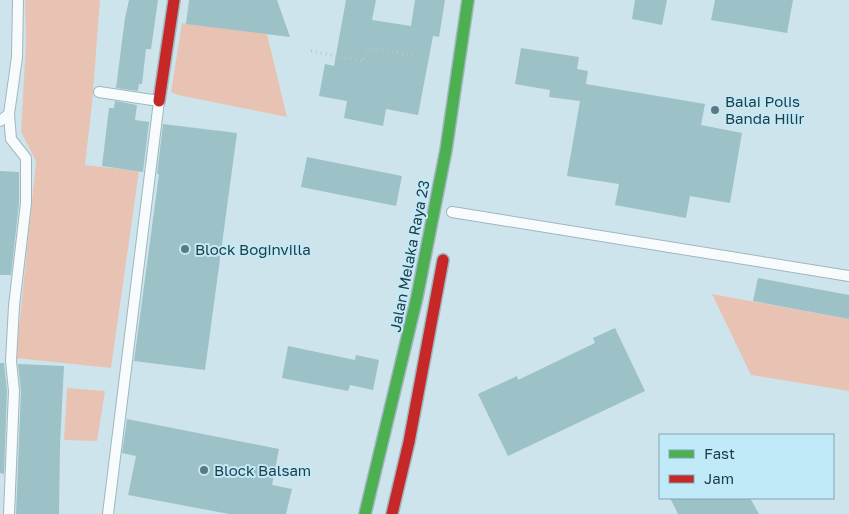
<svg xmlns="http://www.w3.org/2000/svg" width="849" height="514" viewBox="0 0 849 514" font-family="'Golos Text',sans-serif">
	<rect width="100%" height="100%" fill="#cee4ec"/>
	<g fill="#e8c3b4">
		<polygon points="25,0 100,0 92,104 85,165 139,171 111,368 16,358 36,161 21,132 26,43"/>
		<polygon points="182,23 267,34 287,117 178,95 171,92"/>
		<polygon points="712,294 849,319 849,391 751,375"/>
		<polygon points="67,388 105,391 97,441 64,440"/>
	</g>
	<g fill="#9cc1c7">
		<polygon points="129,0 158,0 151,49 146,49 142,84 139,84 138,91 116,88 125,18"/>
		<polygon points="189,0 277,0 290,37 186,24"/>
		<polygon points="346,0 376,0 372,20 411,26 415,0 445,0 439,37 433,36 418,115 386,109 383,126 344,118 347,101 319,96 325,64 334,66"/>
		<polygon points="635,0 667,0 662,25 632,19"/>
		<polygon points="715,0 793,0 787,33 711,20"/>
		<polygon points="521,48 579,57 577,69 588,71 586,84 705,104 701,125 742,133 730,203 690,196 686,218 615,205 619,184 567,176 580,101 549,97 550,90 515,84"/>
		<polygon points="115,101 137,105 135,120 149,122 143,172 102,166 109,108 114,108"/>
		<polygon points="163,124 237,133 205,370 134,361 159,174 157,174"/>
		<polygon points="307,157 402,176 396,206 301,187"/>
		<polygon points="0,171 19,172 19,203 11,275 0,275"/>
		<polygon points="758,278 849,295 849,319 753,301"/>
		<polygon points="615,328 645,391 508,456 478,394 517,376 518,380 595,343 593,338"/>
		<polygon points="288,346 355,360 356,355 379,360 373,390 350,385 348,391 282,378"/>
		<polygon points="0,363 4,363 7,391 4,474 0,473"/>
		<polygon points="18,364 64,366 60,445 59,514 16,514 21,391"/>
		<polygon points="127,419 279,449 272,485 292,489 286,514 229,514 128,495 136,456 122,453"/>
		<polygon points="670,498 750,498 759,514 678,514"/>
	</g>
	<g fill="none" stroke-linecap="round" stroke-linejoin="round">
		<g stroke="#9fb6be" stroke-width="12">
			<g id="lane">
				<polyline points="99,92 159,101 108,514"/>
				<polyline points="0,121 9,114 17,57 18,0"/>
				<polyline points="452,212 849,276"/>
				<polyline points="9,514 14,391 11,361 14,306 26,203 26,158 11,139 9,114"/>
			</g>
		</g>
		<g stroke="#9fb6be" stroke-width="14">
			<polyline id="fast" points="365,514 417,297 446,150 468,0"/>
		</g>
		<g stroke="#9fb6be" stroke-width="14">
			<g id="jam">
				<polyline points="159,101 174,0"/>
				<polyline points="392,514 409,442 443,260"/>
			</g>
		</g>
		<polyline stroke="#bac5c9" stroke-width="3" stroke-dasharray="1 4" stroke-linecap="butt" points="311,51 363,61 370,48 416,56"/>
		<use href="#lane" stroke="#f8fbfc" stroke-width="10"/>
		<use href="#fast" stroke="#4caf50" stroke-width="11"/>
		<use href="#jam" stroke="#c62828" stroke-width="11"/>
	</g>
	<g fill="#5e7881" stroke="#c1eaf9" stroke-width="2">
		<circle cx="715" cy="110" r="5"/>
		<circle cx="185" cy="249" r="5"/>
		<circle cx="204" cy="470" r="5"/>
	</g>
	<g text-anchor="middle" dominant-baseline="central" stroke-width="4" stroke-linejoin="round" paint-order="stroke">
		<g font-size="15" fill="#213e48" stroke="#c1eaf9" text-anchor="start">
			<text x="725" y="101">Balai Polis<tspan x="725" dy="17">Banda Hilir</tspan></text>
			<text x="195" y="249">Block Boginvilla</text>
			<text x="214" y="470">Block Balsam</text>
		</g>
		<g font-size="15" fill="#213e48" stroke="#c1eaf9">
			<text transform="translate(409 256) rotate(-79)">Jalan Melaka Raya 23</text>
		</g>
	</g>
	<rect x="659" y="434" width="175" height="65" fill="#c1eaf9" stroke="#81a5b2"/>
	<rect x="669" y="450" width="25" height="8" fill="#4caf50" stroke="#81a5b2"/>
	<text x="704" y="459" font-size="15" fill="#213e48">Fast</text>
	<rect x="669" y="475" width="25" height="8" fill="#c62828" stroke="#81a5b2"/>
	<text x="704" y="484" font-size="15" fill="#213e48">Jam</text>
</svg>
